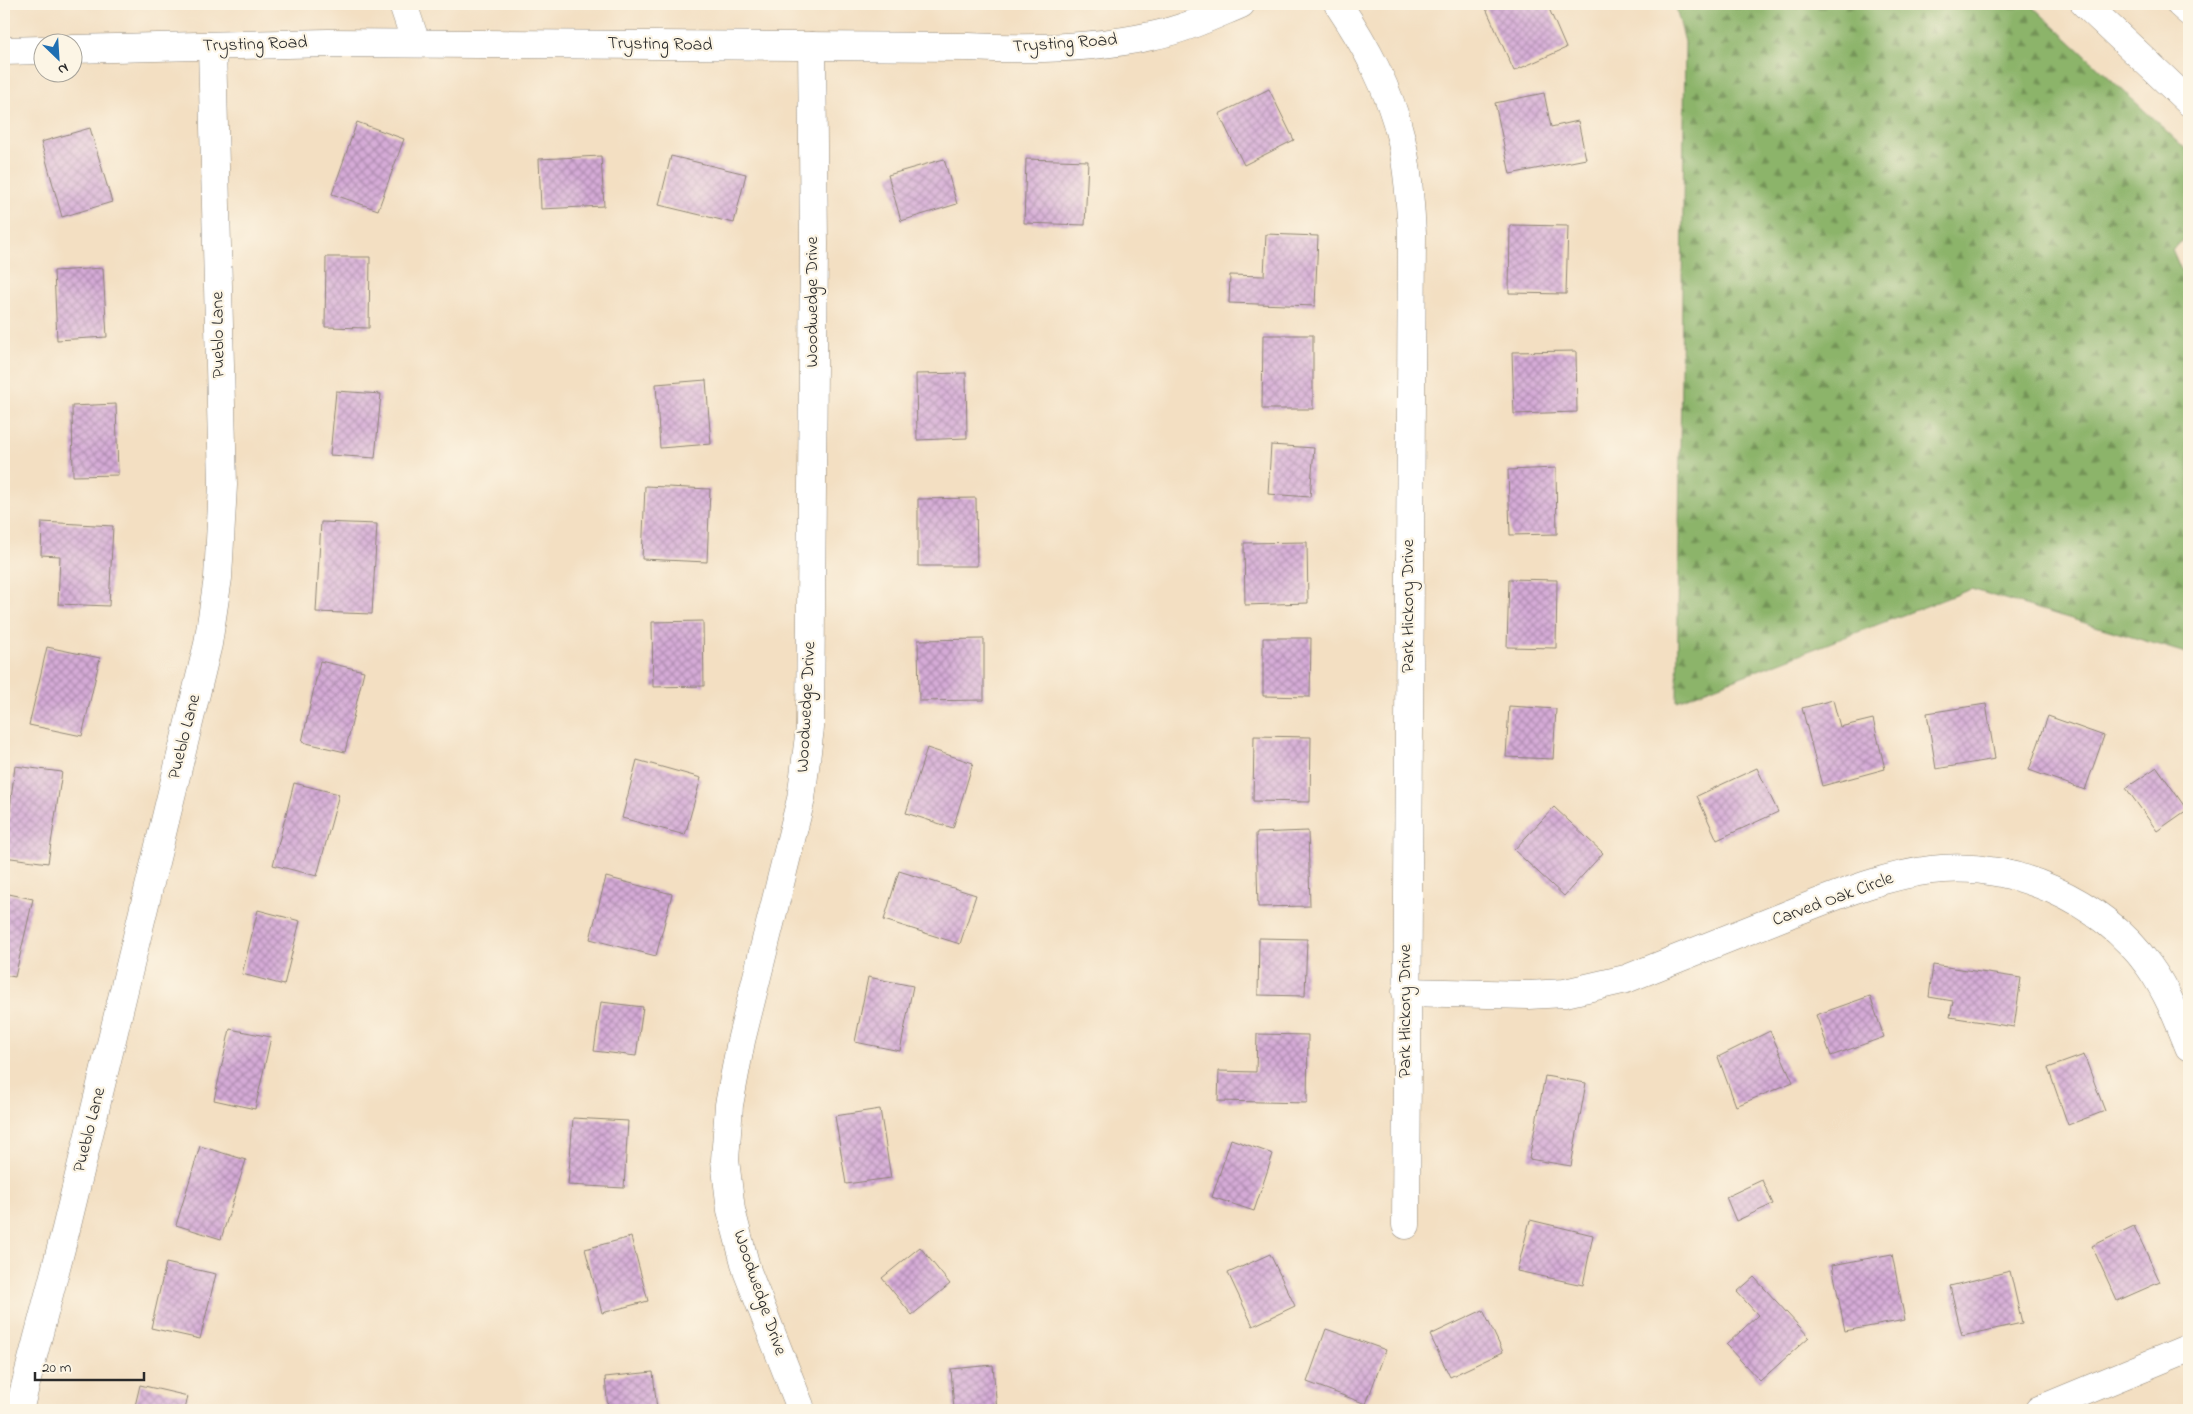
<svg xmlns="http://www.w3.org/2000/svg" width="2193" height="1414" viewBox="0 0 2193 1414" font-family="'Indie Flower',sans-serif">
	<defs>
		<pattern id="forest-firs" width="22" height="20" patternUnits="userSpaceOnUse" patternTransform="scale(1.25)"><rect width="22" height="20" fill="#8cb46a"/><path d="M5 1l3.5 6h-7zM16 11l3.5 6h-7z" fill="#739357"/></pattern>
		<pattern id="building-cross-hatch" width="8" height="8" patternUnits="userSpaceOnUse" patternTransform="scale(1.25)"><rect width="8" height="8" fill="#d5abd7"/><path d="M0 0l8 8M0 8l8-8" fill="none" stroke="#ad8baf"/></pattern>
	</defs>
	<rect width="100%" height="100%" fill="#fcf5e5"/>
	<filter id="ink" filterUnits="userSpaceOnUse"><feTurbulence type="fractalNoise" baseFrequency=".02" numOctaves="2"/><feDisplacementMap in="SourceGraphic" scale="10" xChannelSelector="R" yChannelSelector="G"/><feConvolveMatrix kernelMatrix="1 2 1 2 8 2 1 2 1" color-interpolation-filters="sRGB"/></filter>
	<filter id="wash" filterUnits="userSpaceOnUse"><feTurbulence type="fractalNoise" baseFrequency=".0096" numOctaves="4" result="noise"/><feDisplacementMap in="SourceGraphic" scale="20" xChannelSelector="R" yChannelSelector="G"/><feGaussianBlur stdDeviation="1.12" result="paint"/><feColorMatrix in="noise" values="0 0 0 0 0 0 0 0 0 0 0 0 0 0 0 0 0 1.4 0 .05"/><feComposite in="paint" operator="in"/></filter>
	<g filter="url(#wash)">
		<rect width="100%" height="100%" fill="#f3dfc2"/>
		<polygon fill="url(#forest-firs)" stroke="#5c704a" points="1675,4 2030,4 2189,152 2189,236 2172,249 2189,289 2189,654 1971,589 1677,701 1685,42"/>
		<g id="blocks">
			<g fill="url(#building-cross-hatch)">
				<polygon points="1484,4 1547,4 1566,48 1514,71"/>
				<polygon points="1269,89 1294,140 1244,165 1219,114"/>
				<polygon points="1544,93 1551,127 1578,121 1586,159 1510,174 1495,103"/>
				<polygon points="357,122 404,139 378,210 332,194"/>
				<polygon points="90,128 112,202 62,217 41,142"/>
				<polygon points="601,156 604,206 541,209 539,159"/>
				<polygon points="671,156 746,174 734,223 659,205"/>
				<polygon points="944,159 957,204 901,221 888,175"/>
				<polygon points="1026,159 1088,161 1085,225 1024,223"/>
				<polygon points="1510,225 1568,226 1566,294 1509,293"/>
				<polygon points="1266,234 1318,236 1315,306 1229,303 1230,275 1264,276"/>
				<polygon points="326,257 370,257 369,328 325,327"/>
				<polygon points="103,268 107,337 57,340 54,271"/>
				<polygon points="1263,335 1313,335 1313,409 1262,409"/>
				<polygon points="1576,351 1577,412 1514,414 1512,352"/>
				<polygon points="966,373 967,438 917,440 916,374"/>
				<polygon points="706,380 711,444 660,448 656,384"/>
				<polygon points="336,391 381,394 375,458 330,455"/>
				<polygon points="116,404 118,475 73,476 72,406"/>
				<polygon points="1271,445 1314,448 1310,497 1268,494"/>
				<polygon points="1556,468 1557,534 1510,535 1508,470"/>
				<polygon points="645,486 710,489 707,562 642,559"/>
				<polygon points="976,498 977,566 918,566 918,499"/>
				<polygon points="42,522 113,526 109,606 58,604 60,556 41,555"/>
				<polygon points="321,522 377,524 372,614 316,612"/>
				<polygon points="1307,542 1308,603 1245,605 1244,543"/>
				<polygon points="1509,579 1557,580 1556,648 1507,647"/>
				<polygon points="703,621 704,686 653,687 652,622"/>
				<polygon points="1263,638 1311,638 1310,697 1263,696"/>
				<polygon points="984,639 984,700 919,701 918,640"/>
				<polygon points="47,647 100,658 82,736 29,725"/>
				<polygon points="320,661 364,671 345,752 302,742"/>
				<polygon points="1833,700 1840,727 1873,719 1885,769 1822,786 1802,708"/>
				<polygon points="1986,704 1995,759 1936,769 1927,713"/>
				<polygon points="1509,706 1556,709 1553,759 1506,757"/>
				<polygon points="2048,716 2104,736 2085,790 2029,770"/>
				<polygon points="1254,736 1311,737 1310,802 1253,801"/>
				<polygon points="927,748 973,763 953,828 906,813"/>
				<polygon points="637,760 701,778 685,835 622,818"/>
				<polygon points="15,766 62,772 48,863 4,857"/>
				<polygon points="2157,767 2187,810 2157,831 2126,788"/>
				<polygon points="1757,768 1778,812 1717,840 1697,796"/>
				<polygon points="294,783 339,794 317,876 273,865"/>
				<polygon points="1554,807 1603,853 1564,896 1514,850"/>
				<polygon points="1308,831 1310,906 1258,907 1256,833"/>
				<polygon points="899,871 976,895 960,944 884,920"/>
				<polygon points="606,877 672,894 656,956 590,939"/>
				<polygon points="4,893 33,899 15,977 4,975"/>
				<polygon points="258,910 300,921 284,985 242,974"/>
				<polygon points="1259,938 1307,939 1305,996 1258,995"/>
				<polygon points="1933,965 2021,978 2014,1027 1950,1017 1953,1001 1929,997"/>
				<polygon points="868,977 913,986 900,1051 855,1042"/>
				<polygon points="1870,996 1884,1037 1831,1056 1816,1015"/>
				<polygon points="601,1002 643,1007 636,1056 594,1051"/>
				<polygon points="230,1029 271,1037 255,1109 214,1100"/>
				<polygon points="1770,1031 1793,1082 1736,1106 1718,1057"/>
				<polygon points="1257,1034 1308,1035 1307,1103 1218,1101 1219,1071 1256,1072"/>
				<polygon points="2084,1055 2105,1111 2068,1125 2048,1068"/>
				<polygon points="1545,1076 1586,1083 1571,1166 1529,1159"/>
				<polygon points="880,1109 891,1178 846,1184 835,1116"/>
				<polygon points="573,1118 628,1121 624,1188 568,1185"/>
				<polygon points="1231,1139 1273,1154 1254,1211 1212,1197"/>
				<polygon points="200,1146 246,1160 221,1239 176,1225"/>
				<polygon points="1762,1180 1773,1204 1736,1221 1726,1197"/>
				<polygon points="1530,1220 1593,1235 1583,1285 1517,1271"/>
				<polygon points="2134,1226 2160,1282 2117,1301 2092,1246"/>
				<polygon points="631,1237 648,1301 602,1313 585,1249"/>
				<polygon points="920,1247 950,1284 912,1315 882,1278"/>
				<polygon points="1270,1254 1295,1306 1253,1326 1228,1273"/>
				<polygon points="1892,1254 1905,1320 1845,1331 1832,1265"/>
				<polygon points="166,1263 216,1274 200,1339 151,1328"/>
				<polygon points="2010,1271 2022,1323 1962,1336 1950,1286"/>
				<polygon points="1754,1277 1809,1337 1760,1381 1726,1345 1758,1315 1737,1292"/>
				<polygon points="1483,1310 1503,1352 1450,1377 1430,1335"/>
				<polygon points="1326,1329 1386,1350 1366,1404 1307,1382"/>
				<polygon points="993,1365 997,1410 954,1410 951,1369"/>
				<polygon points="653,1372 657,1410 608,1410 605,1377"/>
				<polygon points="140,1385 188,1396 185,1410 134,1410"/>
			</g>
		</g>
	</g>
	<g filter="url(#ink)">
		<use href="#blocks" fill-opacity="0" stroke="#8f8576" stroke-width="1"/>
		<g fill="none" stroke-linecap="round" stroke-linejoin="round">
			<g stroke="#8f8576" stroke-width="29">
				<g id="minor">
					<polyline points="403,4 416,43"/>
					<path d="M1338,4C1366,46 1389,88 1401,138C1408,169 1410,201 1412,233L1406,1225"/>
					<path d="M72,49L328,43L968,47C1029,50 1092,49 1151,36C1183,30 1212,16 1241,4"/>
					<polyline points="4,51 42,50"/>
					<path d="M1406,992L1528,995L1565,993L1626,979C1680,958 1733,936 1787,915C1833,897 1882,876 1931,870C2012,860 2101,900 2149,966C2167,991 2178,1019 2189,1047"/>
					<polyline points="800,1406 747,1271 731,1210 725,1160 729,1105 741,1041 801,799 810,728 814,244 812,46"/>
					<polyline points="19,1410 66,1229 208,644 218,578 223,485 212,47"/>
					<polyline points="2039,1410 2189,1348"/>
				</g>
			</g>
			<g stroke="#8f8576" stroke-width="29">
				<g id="major">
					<polyline points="2085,4 2189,102"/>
					<polyline points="2180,4 2189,12"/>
				</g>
			</g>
			<use href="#minor" stroke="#fff" stroke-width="28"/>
			<use href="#major" stroke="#fff" stroke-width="28"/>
		</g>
	</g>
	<g text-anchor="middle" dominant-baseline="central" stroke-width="4.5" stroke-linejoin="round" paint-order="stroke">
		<g font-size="18" fill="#2b2b2b" stroke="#fcf5e5">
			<text transform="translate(1065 44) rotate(-4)">Trysting Road</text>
			<text transform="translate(255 45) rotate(-2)">Trysting Road</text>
			<text transform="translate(660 45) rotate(1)">Trysting Road</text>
			<text transform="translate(813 302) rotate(-90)">Woodwedge Drive</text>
			<text transform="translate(219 335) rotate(-91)">Pueblo Lane</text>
			<text transform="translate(1409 606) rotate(-90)">Park Hickory Drive</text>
			<text transform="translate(807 707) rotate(-87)">Woodwedge Drive</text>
			<text transform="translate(185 737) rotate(-76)">Pueblo Lane</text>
			<text transform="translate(1833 900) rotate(-20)">Carved Oak Circle</text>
			<text transform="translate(1406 1011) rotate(-90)">Park Hickory Drive</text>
			<text transform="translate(90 1130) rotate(-76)">Pueblo Lane</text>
			<text transform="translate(759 1293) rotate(71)">Woodwedge Drive</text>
		</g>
	</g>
	<rect width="2193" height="1414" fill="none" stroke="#fcf5e5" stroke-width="20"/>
	<g transform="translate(58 58) rotate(155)"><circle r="24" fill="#fcf5e5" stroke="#a8a49b"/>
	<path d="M0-4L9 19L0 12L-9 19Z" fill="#1f6fb2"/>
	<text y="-8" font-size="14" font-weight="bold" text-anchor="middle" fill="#2b2b2b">N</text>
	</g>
	<path d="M35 1372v8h109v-8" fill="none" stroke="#2b2b2b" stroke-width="2.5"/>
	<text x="42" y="1372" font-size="15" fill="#2b2b2b" stroke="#fcf5e5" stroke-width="4" paint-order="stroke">20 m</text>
</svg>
